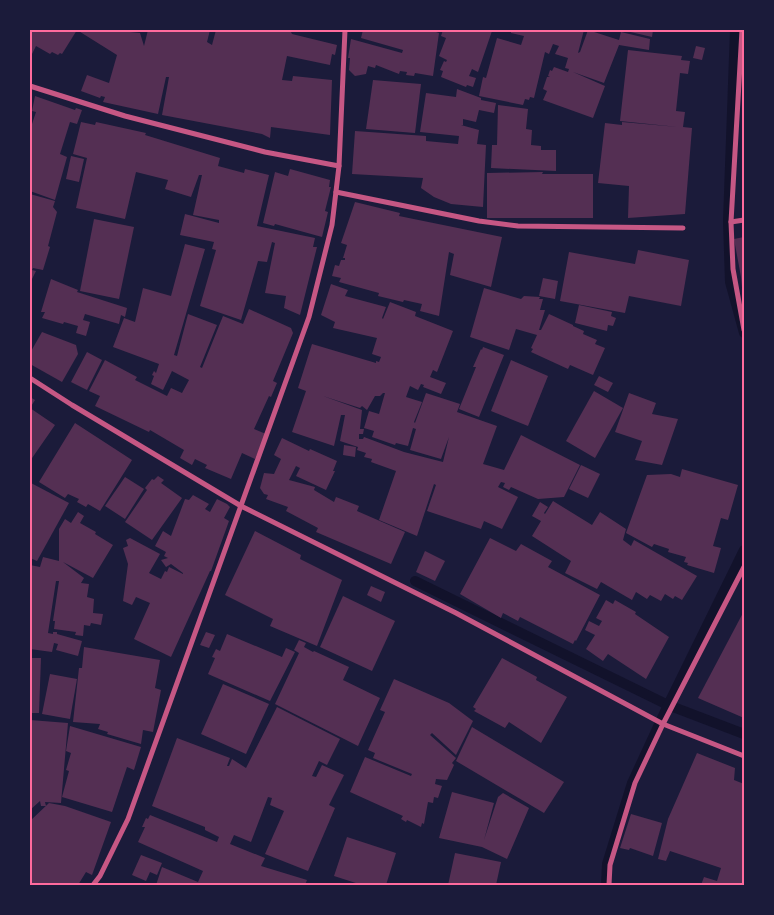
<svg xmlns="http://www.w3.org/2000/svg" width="774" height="915" viewBox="0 0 774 915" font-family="'Asap Condensed',sans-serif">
	<rect width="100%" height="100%" fill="#1b1b3a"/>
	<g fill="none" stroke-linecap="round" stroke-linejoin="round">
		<g stroke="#12122b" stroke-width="10">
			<polyline points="735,30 728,221 730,282 744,333"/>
			<polyline points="415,581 668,705 744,734"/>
			<polyline points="606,885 607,864 632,783 668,705 744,550"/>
		</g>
	</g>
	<g fill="#542f53" fill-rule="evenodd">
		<polygon points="30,30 131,30 130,32 140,33 144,46 148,30 210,30 207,42 212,45 216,30 278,30 291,32 292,34 337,45 335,55 332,54 330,65 287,56 282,80 292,81 293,76 332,80 330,135 271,127 270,138 262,134 162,115 169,77 166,77 158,114 103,102 105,97 101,96 100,98 81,91 87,75 109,83 117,55 77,30 62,54 60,53 58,55 52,52 50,54 36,46 30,58"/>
		<polygon points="363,30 430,30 439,33 433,76 415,73 414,76 406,75 407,72 400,71 399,74 376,65 375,68 368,66 366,74 355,76 349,70 350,58 348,58 351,39 402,53 403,50 361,38"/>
		<polygon points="443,30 492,31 478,72 472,69 469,76 476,78 473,87 467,85 466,87 441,77 443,71 440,70 444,61 446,62 447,60 439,56 446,38 441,36"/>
		<polygon points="511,30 584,30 578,53 580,52 588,30 619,40 621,32 650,39 649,50 619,45 604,83 573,72 605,86 593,118 543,100 547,91 543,89 547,77 550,77 548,76 550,70 552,71 554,67 568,72 569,69 565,68 568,58 555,54 559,46 553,44 549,54 545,52 534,98 530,97 529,100 525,99 523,105 479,96 483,77 486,78 497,38 521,45 524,36 511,33"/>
		<polygon points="622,30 653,30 652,37"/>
		<polygon points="696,46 705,48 702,60 693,58"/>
		<polygon points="628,50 682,56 681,60 690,61 688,74 680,73 676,111 685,112 683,127 692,128 685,214 628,218 629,186 598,183 605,123 622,125 622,122 678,127 620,121"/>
		<polygon points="373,80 421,84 415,133 366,129"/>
		<polygon points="457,89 481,98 481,100 496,103 494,113 479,110 476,122 463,119 463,125 461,125 479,130 477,144 486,145 483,207 451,204 434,197 421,188 423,178 352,174 355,131 426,136 426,141 458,144 459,136 420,132 426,93 456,97"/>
		<polygon points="35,96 75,110 76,108 82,110 77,124 70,122 60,154 67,157 55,200 30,191 30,123 32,124 36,112 32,111"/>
		<polygon points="498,105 528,109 526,129 532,130 531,145 541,146 541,150 556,150 556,171 491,168 492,145 497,145"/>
		<polygon points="81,122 95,125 96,122 146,133 145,135 220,158 218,166 244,173 245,169 269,175 257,226 315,238 313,247 317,247 300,315 284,308 286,296 265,293 275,243 272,242 267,262 258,261 241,320 200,306 216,250 212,249 214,242 180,235 185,214 219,223 219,220 193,215 202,175 199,175 191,197 165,189 168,180 136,172 125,219 76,208 87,158 73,154"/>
		<polygon points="71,156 84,159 79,182 66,179"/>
		<polygon points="290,169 330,180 329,187 331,187 325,211 328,212 322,237 275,224 274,226 263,223 275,172 288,176"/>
		<polygon points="543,172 542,174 593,174 593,218 487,218 487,173"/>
		<polygon points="30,194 55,201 53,207 57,212 48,246 50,247 43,270 33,268 32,270 36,271 30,283"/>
		<polygon points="355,202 400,213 399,216 502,237 491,287 450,275 454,254 449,252 439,316 420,311 422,304 404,300 403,302 378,296 379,293 339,282 341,278 332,276 335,265 339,266 341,260 345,260 345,258 343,258 347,245 341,243"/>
		<polygon points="94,219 134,227 119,299 80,291"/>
		<polygon points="744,237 744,298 743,298 741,277 734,239"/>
		<polygon points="185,244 205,249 174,355 177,356 188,314 217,325 200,367 202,368 223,316 243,324 249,309 291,328 293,333 273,381 277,383 271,397 269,396 254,429 266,434 255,459 242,453 231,479 205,468 207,465 195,459 192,465 180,458 184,450 150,430 149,432 95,406 100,396 89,391 105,360 137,377 135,380 167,396 171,388 182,393 189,380 172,371 163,390 151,384 154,376 152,375 154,371 156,373 159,364 113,347 124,318 135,322 143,288 171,296"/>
		<polygon points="638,250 689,260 681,306 629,296 625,313 560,301 569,252 635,264"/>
		<polygon points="543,278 558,281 555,299 539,296"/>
		<polygon points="51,279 78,290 77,292 127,308 125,317 121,315 119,324 85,314 83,320 90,322 86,336 76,333 78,326 64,322 63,324 42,318 45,312 41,312"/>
		<path d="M331,284L348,290L345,296L386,307L382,318L383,319L390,302L416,312L415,316L453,331L437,372L433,370L430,377L446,383L441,394L423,387L424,385L421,384L418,390L410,386L406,397L422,402L414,422L415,423L426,393L460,404L457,412L497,426L483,464L504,470L521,435L580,465L564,497L538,499L511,487L509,490L503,487L505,483L501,482L498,487L518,497L502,529L484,521L481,529L427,511L436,485L434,484L417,536L379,520L396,471L371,462L372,459L364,457L366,453L357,450L358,447L340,441L345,415H341L334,446L292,432L306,391L298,388L312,344L376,363V361L379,362L381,357L372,354L377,338L333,328L335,322L321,315ZM383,393H385L379,414L369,411L364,428L374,431L372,437L395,445L396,443L408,446L413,428L416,429L410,450L441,459L449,437L443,462L404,452L364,437L363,439H359V434H363L364,429H360L362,410L323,396L360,408L362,406L367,410L375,396H380Z"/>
		<polygon points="484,288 521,299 524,296 540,297 539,299 543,299 540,310 545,310 539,330 541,330 549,314 573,325 573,326 584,331 583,334 597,340 595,344 605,348 593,375 570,365 568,369 531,352 533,349 531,348 537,335 516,329 509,350 470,337"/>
		<polygon points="579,305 612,312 611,316 616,318 613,326 608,325 607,331 575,323"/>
		<polygon points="42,332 76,345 78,354 62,382 30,364 30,353"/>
		<polygon points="483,347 504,355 479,417 459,409 476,367 473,367 481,349 482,350"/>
		<polygon points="87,352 102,360 87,390 71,382"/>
		<polygon points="511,360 548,376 528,426 491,411"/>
		<polygon points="599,376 613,383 608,392 594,385"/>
		<polygon points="594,391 623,408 595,458 566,441"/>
		<polygon points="629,393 656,403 652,414 678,419 662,465 635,460 642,441 615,432"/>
		<polygon points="30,397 35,400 30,408 55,425 30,461"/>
		<polygon points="75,423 132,460 100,511 88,504 86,507 77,502 79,499 68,494 65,498 39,482"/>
		<polygon points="282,438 309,451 310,449 337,461 333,471 335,471 326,490 296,476 300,468 296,466 289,480 315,487 314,490 334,502 336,497 359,506 357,511 405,532 391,564 316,532 318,528 286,511 288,507 266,499 268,495 264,494 260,488 264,473 274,474 281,459 274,455"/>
		<polygon points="344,445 356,447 355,457 343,455"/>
		<polygon points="581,465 600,474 588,498 569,489"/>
		<polygon points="682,469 738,485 728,520 721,518 713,546 721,548 714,573 687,565 688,563 684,562 686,557 668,552 669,549 654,544 652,547 626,533 647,475 671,474 680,477"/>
		<polygon points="158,476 164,480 161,483 182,498 152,540 125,522 147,490 145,488 152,479 154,480"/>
		<polygon points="125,477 144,489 125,519 105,506"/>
		<polygon points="31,483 69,503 37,561 30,558 30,485"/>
		<polygon points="193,495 209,504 205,509 210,512 217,499 227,504 230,507 224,518 229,521 211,571 210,571 171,657 134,639 150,603 136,597 132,605 123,601 128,564 123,548 128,546 126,540 130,538 160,554 149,573 161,579 165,571 167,572 169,567 183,574 183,573 171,564 166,567 161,560 168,558 164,556 166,552 155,546 163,531 171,536 185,499 189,500"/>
		<polygon points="553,501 592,525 600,512 626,529 623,540 631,546 634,540 697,576 682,600 675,596 673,599 665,594 661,601 650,595 647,599 636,592 632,600 601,582 597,589 565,573 571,561 532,536 541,521 532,516 540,502 548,507 544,513 545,514"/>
		<polygon points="78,512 84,516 80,523 96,532 95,534 113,545 93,578 63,562 84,578 81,583 89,584 87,597 94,599 93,613 103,614 101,625 91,623 90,626 84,625 83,636 75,635 76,632 54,629 55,621 53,621 59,581 56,581 48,633 53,634 53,632 57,632 57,634 82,641 78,656 56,650 58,644 54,643 52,652 30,649 30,565 40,567 43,557 59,561 59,529 65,519 71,523"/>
		<polygon points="255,531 301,555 300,559 342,580 317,646 270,626 273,619 225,595"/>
		<polygon points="490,538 516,551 521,544 552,561 548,567 600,595 576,641 575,640 573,644 520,617 518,621 503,613 501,618 460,594"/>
		<polygon points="425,551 445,561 435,581 416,572"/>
		<polygon points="371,586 385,592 381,602 367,595"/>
		<polygon points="343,596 395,621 372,671 320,647"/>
		<polygon points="606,600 613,604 615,600 636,612 635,614 669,637 646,679 608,654 603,661 586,649 595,635 585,630 589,621 599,626 602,621 596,618"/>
		<polygon points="744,611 744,718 698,698"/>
		<polygon points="206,632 215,635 209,648 200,645"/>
		<polygon points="227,634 282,657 286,648 295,652 270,701 208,674 215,658 212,657 216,649 220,651"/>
		<polygon points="299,640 306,643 304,647 313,652 314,651 349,667 343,680 380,698 358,746 275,704 299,653 294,650"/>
		<polygon points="84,647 160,660 155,688 161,690 153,732 143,730 141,744 107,734 108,732 98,729 100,724 73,722 79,668 82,668"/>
		<polygon points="30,658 41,658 39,713 30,713"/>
		<polygon points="502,658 537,677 536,680 567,697 541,743 509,722 505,728 474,711 476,709 473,707"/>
		<polygon points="50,674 77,679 70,719 42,714"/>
		<polygon points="394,679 449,703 473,721 456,755 432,733 430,735 456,758 452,763 454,765 447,780 436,779 435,784 442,786 438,798 434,797 433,803 428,802 424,824 422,823 421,827 407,820 406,822 401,819 403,816 350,792 365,757 411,776 412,774 373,758 375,753 368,750 385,712 380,710"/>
		<polygon points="223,684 269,704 246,754 201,734"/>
		<polygon points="277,707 340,739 327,765 319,761 312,776 316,777 322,765 344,775 329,805 335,808 308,871 265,854 284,811 270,805 272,798 268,797 251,842 234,835 230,844 265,858 261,866 307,880 305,885 156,885 162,867 198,882 203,871 138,842 145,827 142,827 146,818 148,819 150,815 217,842 219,837 205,830 205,827 152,806 177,738 230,758 227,766 229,766 232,759 246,768"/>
		<polygon points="30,720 68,723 61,803 45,802 46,806 41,806 40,801 30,810"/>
		<polygon points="70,726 141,747 134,770 127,767 112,812 62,797 69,771 66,770 71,753 66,751"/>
		<polygon points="472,727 564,782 544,813 456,761"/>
		<polygon points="697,753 735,768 734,780 744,784 744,885 701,885 704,877 717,881 721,868 670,851 666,861 658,859 668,819"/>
		<polygon points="452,792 494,803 484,840 498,797 503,793 529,808 507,859 482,847 439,838"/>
		<polygon points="49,803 65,806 111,822 92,875 86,872 78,885 30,885 30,821"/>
		<polygon points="631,814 662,823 653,856 630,848 629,850 620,848"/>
		<polygon points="347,837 396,853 386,885 362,885 334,876"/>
		<polygon points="455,853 501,862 496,885 448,885"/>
		<polygon points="141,855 162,863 157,875 150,872 146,881 132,875"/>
	</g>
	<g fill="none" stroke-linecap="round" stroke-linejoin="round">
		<g stroke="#c65784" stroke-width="5">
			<polyline points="742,30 731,222 733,269 744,330"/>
			<polyline points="30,86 125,116 265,152 339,166"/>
			<polyline points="336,192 479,221 518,226 683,228"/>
			<polyline points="731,222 744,220"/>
			<polyline points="30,378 72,405 241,506 456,613 663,724 744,756"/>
			<polyline points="93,885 100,876 128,819 309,317 332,225 339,166 345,30"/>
			<polyline points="609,885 610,865 635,783 663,724 744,567"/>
		</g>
	</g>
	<rect width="774" height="915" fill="none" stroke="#1b1b3a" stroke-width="62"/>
	<rect x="31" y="31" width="712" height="853" fill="none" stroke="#ff6b9d" stroke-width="2"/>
</svg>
